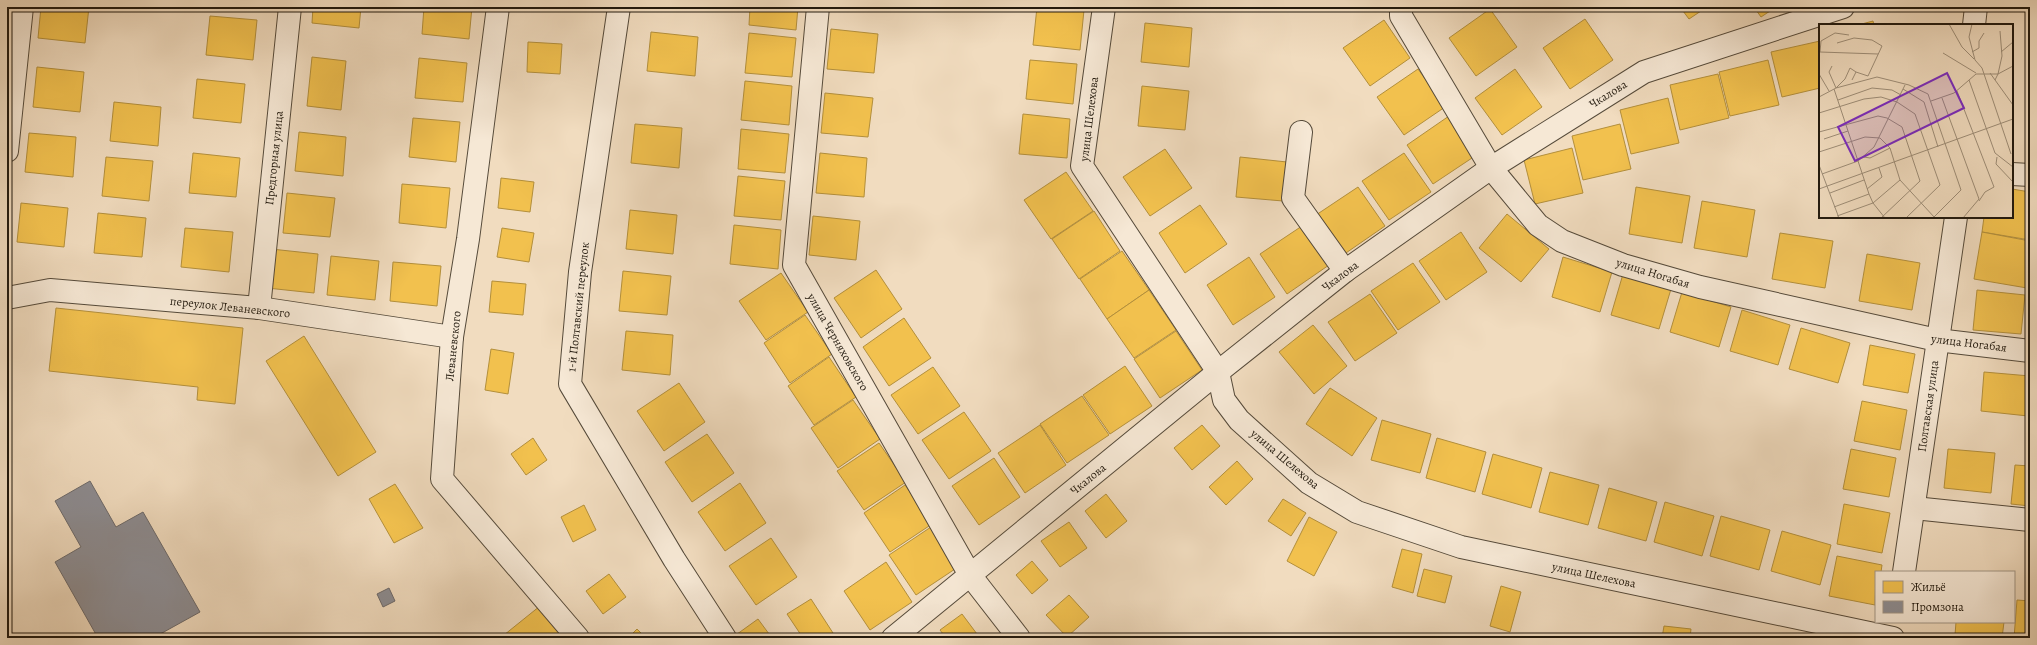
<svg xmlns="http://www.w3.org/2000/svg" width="2037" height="645" viewBox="0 0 2037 645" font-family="Alegreya,serif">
	<rect width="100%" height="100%" fill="#f1dcbf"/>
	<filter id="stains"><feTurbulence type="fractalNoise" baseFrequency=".005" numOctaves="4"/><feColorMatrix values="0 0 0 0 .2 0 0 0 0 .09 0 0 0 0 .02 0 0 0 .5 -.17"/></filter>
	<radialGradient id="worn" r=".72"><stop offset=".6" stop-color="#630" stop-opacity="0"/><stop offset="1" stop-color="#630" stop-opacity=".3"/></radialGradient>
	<g fill="#f2c14e" stroke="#b38f3b">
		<polygon points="41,7 89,7 85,43 38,38"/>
		<polygon points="313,7 361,7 359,28 312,23"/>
		<polygon points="424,7 472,7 469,39 422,34"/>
		<polygon points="750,7 798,7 796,30 749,25"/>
		<polygon points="1037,7 1084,10 1080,50 1033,45"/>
		<polygon points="1680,7 1707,7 1689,19"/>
		<polygon points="1754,7 1776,7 1761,17"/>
		<polygon points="1490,9 1517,47 1476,76 1449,38"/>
		<polygon points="210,16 257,20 253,60 206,55"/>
		<polygon points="1585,19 1613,60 1570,89 1543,48"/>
		<polygon points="1384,20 1410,58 1370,86 1343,48"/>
		<polygon points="1873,21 1874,25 1858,25"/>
		<polygon points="1145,23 1192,28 1189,67 1141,62"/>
		<polygon points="831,29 878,34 874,73 827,69"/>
		<polygon points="651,32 698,37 695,76 647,71"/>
		<polygon points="749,33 796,38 792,77 745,73"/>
		<polygon points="1820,41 1820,88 1782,97 1771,52"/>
		<polygon points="528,42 562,44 560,74 527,72"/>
		<polygon points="312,57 346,61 341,110 307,106"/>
		<polygon points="419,58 467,63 463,102 415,98"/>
		<polygon points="1030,60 1077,64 1073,104 1026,99"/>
		<polygon points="1768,60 1779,105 1730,116 1719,72"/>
		<polygon points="37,67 84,72 80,112 33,107"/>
		<polygon points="1418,69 1445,107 1404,135 1377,97"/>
		<polygon points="1515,69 1542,107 1502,135 1475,98"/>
		<polygon points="1718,74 1729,118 1680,130 1670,85"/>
		<polygon points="197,79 245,84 241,123 193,118"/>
		<polygon points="745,81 792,86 789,125 741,120"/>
		<polygon points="1142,86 1189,91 1185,130 1138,126"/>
		<polygon points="825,93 873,98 868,137 821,133"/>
		<polygon points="1668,98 1679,143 1631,154 1620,110"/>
		<polygon points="114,102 161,107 158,146 110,141"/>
		<polygon points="1023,114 1070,119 1067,158 1019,154"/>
		<polygon points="1449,116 1475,156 1433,184 1407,145"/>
		<polygon points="413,118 460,122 456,162 409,157"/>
		<polygon points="635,124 682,128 679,168 631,163"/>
		<polygon points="1620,124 1631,169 1583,180 1572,136"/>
		<polygon points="2030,126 2030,144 2027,144"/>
		<polygon points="741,129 789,134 785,173 738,169"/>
		<polygon points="299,132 346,137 343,176 295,171"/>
		<polygon points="29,133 76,137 73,177 25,172"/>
		<polygon points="1572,148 1583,193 1535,204 1524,160"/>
		<polygon points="1165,149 1192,188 1150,216 1123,177"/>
		<polygon points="193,153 240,158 236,197 189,193"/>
		<polygon points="820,153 867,158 864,197 816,193"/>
		<polygon points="1404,153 1431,192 1389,220 1362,181"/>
		<polygon points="106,157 153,161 149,201 102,196"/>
		<polygon points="1240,157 1287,162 1283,201 1236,197"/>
		<polygon points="1066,172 1093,211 1051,239 1024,200"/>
		<polygon points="738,176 785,181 781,220 734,216"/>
		<polygon points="501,178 534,182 530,212 498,208"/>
		<polygon points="402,184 450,188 446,228 399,223"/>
		<polygon points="1358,187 1385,226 1343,255 1316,215"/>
		<polygon points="1636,187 1690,196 1682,243 1629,234"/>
		<polygon points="2012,189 2030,192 2030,240 1982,232 1984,217 2012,217"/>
		<polygon points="287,193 335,198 330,237 283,233"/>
		<polygon points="1702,201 1755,210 1747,257 1694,248"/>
		<polygon points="21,203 68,208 64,247 17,242"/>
		<polygon points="1200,205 1227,244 1185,273 1159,233"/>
		<polygon points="630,210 677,215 673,254 626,249"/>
		<polygon points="1094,211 1120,251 1079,279 1052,239"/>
		<polygon points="98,213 146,218 142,257 94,253"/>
		<polygon points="1507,214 1549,249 1521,282 1479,248"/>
		<polygon points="813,216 860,221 856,260 809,255"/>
		<polygon points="734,225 781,230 778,269 730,264"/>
		<polygon points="1302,226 1329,265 1287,294 1260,254"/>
		<polygon points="185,228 233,232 229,272 181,267"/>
		<polygon points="502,228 534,233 529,262 497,257"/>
		<polygon points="1461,232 1487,272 1446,300 1419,261"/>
		<polygon points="1982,232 2030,241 2030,273 2027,288 1974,279"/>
		<polygon points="1780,233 1833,241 1825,288 1772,279"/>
		<polygon points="271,249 318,254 314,293 267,288"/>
		<polygon points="1122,251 1149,290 1107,319 1080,279"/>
		<polygon points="1867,254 1920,263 1912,310 1859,301"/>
		<polygon points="331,256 379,261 375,300 327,295"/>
		<polygon points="1249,257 1275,297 1233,325 1207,285"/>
		<polygon points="1563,257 1612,272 1600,312 1552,297"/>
		<polygon points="393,262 441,266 437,306 390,301"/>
		<polygon points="1413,263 1440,302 1398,330 1371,291"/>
		<polygon points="876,270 902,309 861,338 834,298"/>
		<polygon points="623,271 671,276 667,315 619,311"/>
		<polygon points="781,273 808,312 766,340 739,301"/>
		<polygon points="1623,274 1671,289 1659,329 1611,315"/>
		<polygon points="492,281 526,284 523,315 489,312"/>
		<polygon points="1149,290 1176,330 1134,358 1107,319"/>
		<polygon points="1977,290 2025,295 2021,334 1973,330"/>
		<polygon points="1682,292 1731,307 1719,347 1670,332"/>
		<polygon points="1370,294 1397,333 1355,361 1328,322"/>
		<polygon points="56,308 243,328 235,404 197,400 198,387 49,371"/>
		<polygon points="1742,310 1790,325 1778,365 1730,351"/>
		<polygon points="805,315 832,354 790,383 764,343"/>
		<polygon points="904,318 931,358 889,386 863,347"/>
		<polygon points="1313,325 1347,366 1314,394 1279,352"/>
		<polygon points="1801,328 1850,343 1838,383 1789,369"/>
		<polygon points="626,331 673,335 670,375 622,370"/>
		<polygon points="1176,331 1202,370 1160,398 1134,359"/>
		<polygon points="304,336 376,452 338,476 266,361"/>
		<polygon points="1870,345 1915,354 1908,393 1863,385"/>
		<polygon points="491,349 514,353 508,394 485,390"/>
		<polygon points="829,357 856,397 814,425 788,386"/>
		<polygon points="1125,366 1152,406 1110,434 1083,395"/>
		<polygon points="933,367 960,406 918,434 891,395"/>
		<polygon points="1984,372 2030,376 2028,416 1981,411"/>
		<polygon points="679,383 705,422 664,451 637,411"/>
		<polygon points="1330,388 1377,418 1352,456 1306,424"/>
		<polygon points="1082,396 1109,435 1067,463 1040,424"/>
		<polygon points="853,400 880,439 838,468 811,428"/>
		<polygon points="1862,401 1907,410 1900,450 1854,441"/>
		<polygon points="964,412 991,451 949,479 922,440"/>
		<polygon points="1382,420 1431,434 1420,473 1371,460"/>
		<polygon points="1040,425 1066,465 1025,493 998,453"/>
		<polygon points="1202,425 1220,446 1192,470 1174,448"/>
		<polygon points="707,434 734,473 692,502 665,462"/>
		<polygon points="533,438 547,460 526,475 511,454"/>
		<polygon points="1437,438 1486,452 1475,492 1426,478"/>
		<polygon points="879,443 906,482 864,510 837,471"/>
		<polygon points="1851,449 1896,458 1889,497 1843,489"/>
		<polygon points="1948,449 1995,453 1991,493 1944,488"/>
		<polygon points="1493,454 1542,468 1531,508 1482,494"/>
		<polygon points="994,458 1020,497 979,525 952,486"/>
		<polygon points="1237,461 1253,479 1226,505 1209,487"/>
		<polygon points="2015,465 2030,466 2030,506 2011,504"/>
		<polygon points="1550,472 1599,485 1588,525 1539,512"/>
		<polygon points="740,483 766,523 725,551 698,512"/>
		<polygon points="395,484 423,528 394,543 369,499"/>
		<polygon points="905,485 932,524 890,552 864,513"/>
		<polygon points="1609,488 1657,502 1646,541 1598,528"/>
		<polygon points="1106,494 1127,521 1106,538 1085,511"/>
		<polygon points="1283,499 1306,513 1291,536 1268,521"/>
		<polygon points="1665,502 1714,516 1702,556 1654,542"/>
		<polygon points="1844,504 1890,513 1882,553 1837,544"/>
		<polygon points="584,505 596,530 573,542 561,517"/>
		<polygon points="1721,516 1770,530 1759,570 1710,556"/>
		<polygon points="1309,517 1337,532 1314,576 1287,561"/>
		<polygon points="1069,522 1087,548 1060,567 1041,541"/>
		<polygon points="931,527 958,567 916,595 889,555"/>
		<polygon points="1782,531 1831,545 1820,585 1771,571"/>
		<polygon points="771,538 797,577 756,605 729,566"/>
		<polygon points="1402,549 1422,554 1413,593 1392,587"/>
		<polygon points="1837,556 1882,565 1881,572 1876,572 1875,605 1829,596"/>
		<polygon points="1032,561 1048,580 1032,594 1016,575"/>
		<polygon points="886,562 912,602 870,630 844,591"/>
		<polygon points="1424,569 1452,576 1445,603 1417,596"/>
		<polygon points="609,574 626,597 603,614 586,591"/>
		<polygon points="1501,586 1521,592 1510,632 1490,626"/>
		<polygon points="1069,595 1089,617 1067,637 1046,615"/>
		<polygon points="811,599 833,633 825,638 803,638 787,614"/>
		<polygon points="2017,600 2030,601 2030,638 2014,638"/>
		<polygon points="540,606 565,638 506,638 504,635"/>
		<polygon points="962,614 980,638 946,638 940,630"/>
		<polygon points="758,619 772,638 734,638 733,637"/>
		<polygon points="1956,622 2004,622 2002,638 1955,635"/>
		<polygon points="1664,626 1691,629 1690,638 1662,638"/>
		<polygon points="637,629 646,638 628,638"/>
	</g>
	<g fill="#8d8d92" stroke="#6d6a6a">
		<polygon points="90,481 116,527 143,512 200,612 153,638 98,638 55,562 81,547 55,501"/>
		<polygon points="389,588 395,601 383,607 377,594"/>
	</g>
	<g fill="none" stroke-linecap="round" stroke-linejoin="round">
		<g stroke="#554a3a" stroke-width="24">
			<g id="minor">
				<polyline points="498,7 468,239 452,337 442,479 578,638"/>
				<polyline points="619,7 580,272 570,384 674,559 725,638"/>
				<polyline points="818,7 794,265 970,575 1019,638"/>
				<polyline points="1104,7 1082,166 1218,372 1224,400 1239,420 1309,483 1357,512 1461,547 1893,638"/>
				<polyline points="1401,7 1401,16 1491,168 1538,225 1562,241 1623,265 1700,287 1937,340 2030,351"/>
				<polyline points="1974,25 1976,7"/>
				<polyline points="1301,132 1293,198 1345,271"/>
				<polyline points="7,151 22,7"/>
				<polyline points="2012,174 2030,175"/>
				<polyline points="7,298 50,290 259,308 452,337"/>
				<polyline points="259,308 290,7"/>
				<polyline points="1914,508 2030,520"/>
				<polyline points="1904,572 1956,217"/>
				<polyline points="893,638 1218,372 1345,271 1491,168 1644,72 1843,7"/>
			</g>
		</g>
		<use href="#minor" stroke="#f6e8d5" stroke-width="22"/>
	</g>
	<g text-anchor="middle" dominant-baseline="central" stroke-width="4" stroke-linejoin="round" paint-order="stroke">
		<g font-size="12" fill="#21190e" stroke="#f6e8d5">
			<text transform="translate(1608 94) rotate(-32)">Чкалова</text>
			<text transform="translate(1089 119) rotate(-83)">улица Шелехова</text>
			<text transform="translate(274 158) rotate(-84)">Предгорная улица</text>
			<text transform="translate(1653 273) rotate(17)">улица Ногабая</text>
			<text transform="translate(1340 276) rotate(-37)">Чкалова</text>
			<text transform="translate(230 307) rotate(6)">переулок Леваневского</text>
			<text transform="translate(578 307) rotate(-84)">1-й Полтавский переулок</text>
			<text transform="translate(838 342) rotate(60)">улица Черняховского</text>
			<text transform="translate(1969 343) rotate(7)">улица Ногабая</text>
			<text transform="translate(453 346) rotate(-84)">Леваневского</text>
			<text transform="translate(1928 406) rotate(-82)">Полтавская улица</text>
			<text transform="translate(1285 459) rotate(40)">улица Шелехова</text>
			<text transform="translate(1088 479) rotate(-39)">Чкалова</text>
			<text transform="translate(1594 575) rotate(12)">улица Шелехова</text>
		</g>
	</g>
	<g transform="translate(1819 24)">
		<rect width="194" height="194" fill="#f1dcbf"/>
		<path fill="none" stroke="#9e8e78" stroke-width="1" d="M130,0L143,23L155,35M153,0L150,13L156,36L163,44L192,130M18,19L35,14L53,16L63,22L49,52L37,48L33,56M1,28L59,30M1,28L2,17L16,9L30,11M153,28L160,24V17L165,9M182,28L194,18M124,29L157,49M13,42L10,48L17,64L26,55L31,44L37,48M171,49L194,81M0,50L10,67M150,56L176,129L194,143M176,56L179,50L194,42M15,65L50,170L54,179L66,194M84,65L105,78L119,123M138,67L175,163L166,168L160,177M0,73L17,64L58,53L90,61L109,70L142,166L114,194M123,74L160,175L144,194M19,76L53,64L73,66L82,71M112,77L135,69L157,50H179L183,32L181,7M0,89L45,75L62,73L78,78L96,90L121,161L87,194M0,108L59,92L68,94L83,103L101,157L62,194M5,115L29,107M0,128L46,113L61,114L71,124L81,156L116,194M45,133L51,134L71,124M178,133L177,140L194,158M0,141L20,194M3,150L39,137L55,123L86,61M0,165L194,95M48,165L63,153L60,144M11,169L45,156M15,183L50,170M18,192L54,179L81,156"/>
		<path fill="#7b2cbf" fill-opacity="0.15" stroke="#7b2cbf" stroke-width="2" d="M128,49L145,84L36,137L19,103Z"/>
		<rect width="194" height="194" fill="none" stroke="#21190e" stroke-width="2"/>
	</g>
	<rect width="2037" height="645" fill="none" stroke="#f1dcbf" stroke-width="24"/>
	<rect x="8" y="8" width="2021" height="629" fill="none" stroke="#21190e" stroke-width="2"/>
	<rect x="12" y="12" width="2013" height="621" fill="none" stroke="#21190e"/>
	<rect x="1875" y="571" width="140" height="52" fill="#f6e8d5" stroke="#a19585"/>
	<rect x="1883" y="581" width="20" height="12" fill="#f2c14e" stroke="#a19585"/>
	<text x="1911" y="591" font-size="12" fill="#21190e">Жильё</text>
	<rect x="1883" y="601" width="20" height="12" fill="#8d8d92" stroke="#a19585"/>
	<text x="1911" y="611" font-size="12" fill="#21190e">Промзона</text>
	<rect width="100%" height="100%" filter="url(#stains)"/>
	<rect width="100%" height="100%" fill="url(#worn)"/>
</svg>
